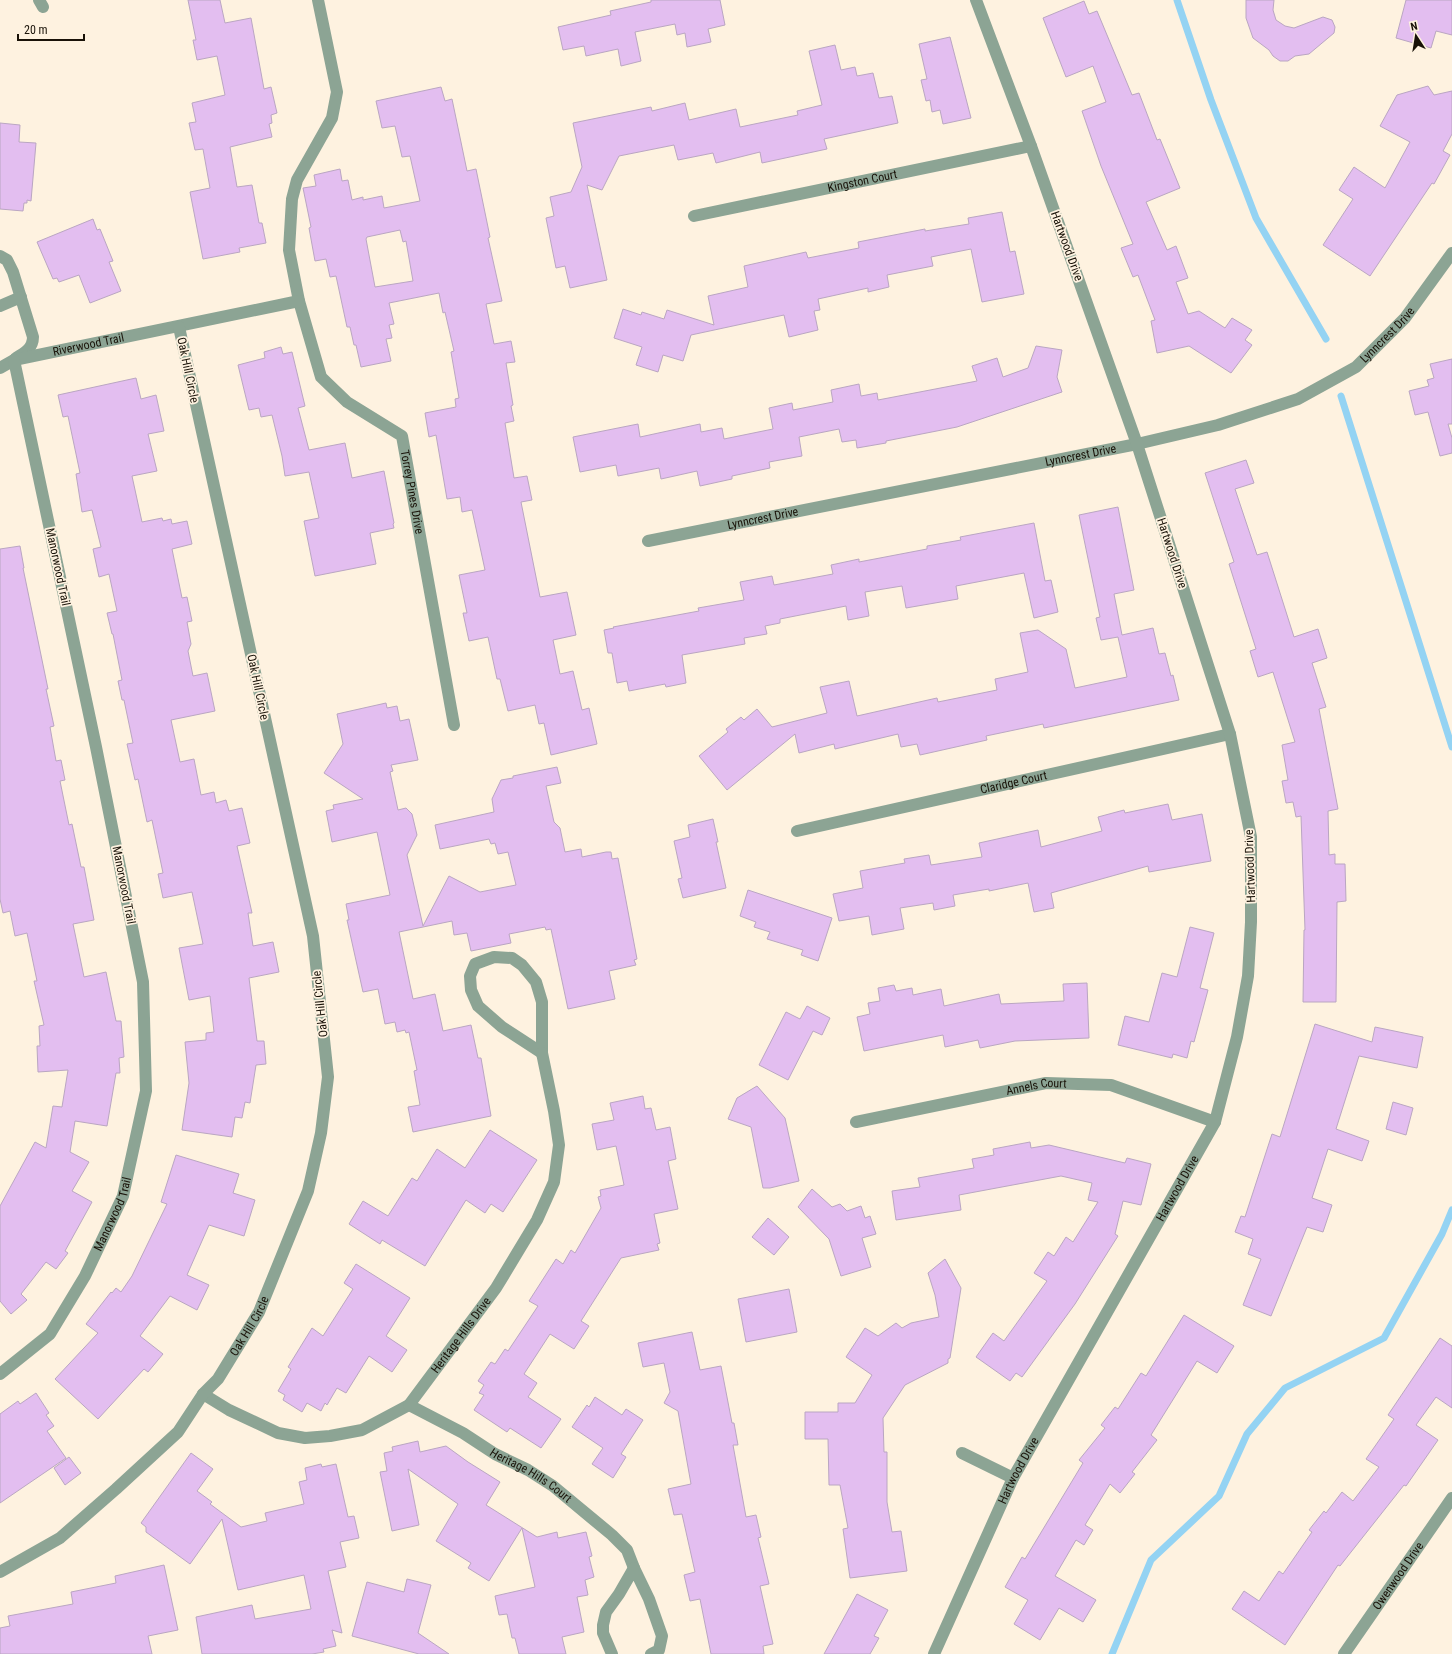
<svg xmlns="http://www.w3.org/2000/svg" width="1452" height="1654" viewBox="0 0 1452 1654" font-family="'Roboto Condensed',sans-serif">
	<rect width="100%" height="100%" fill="#fef2e0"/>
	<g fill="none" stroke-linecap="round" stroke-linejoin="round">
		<g stroke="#94d3f3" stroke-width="7">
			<polyline points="1177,0 1211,100 1256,218 1326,339"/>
			<polyline points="1341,396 1452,747"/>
			<polyline points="1112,1654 1151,1560 1219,1496 1247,1434 1285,1388 1384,1338 1442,1234 1452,1210"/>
		</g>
	</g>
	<g fill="#e3bef0" stroke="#baa6c2" fill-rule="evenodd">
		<polygon points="188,0 220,0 225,23 251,18 264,89 271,87 277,113 271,115 272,123 269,124 272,137 230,147 237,187 252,185 259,223 262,223 266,243 239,248 240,252 203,259 190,192 210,188 203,149 195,150 189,123 196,122 192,103 225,95 217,56 197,60 193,40 196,40"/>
		<polygon points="651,0 720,0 725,25 708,29 711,42 687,47 685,33 677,35 675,24 635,32 641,61 621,66 618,49 586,56 584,46 563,50 558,27 611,15 610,11 651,2"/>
		<polygon points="1246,0 1274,0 1273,10 1276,20 1285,26 1294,28 1323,17 1332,20 1335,27 1334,33 1309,54 1295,56 1288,61 1280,61 1273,56 1269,50 1253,38 1246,18"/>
		<polygon points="1406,0 1452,0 1452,35 1436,31 1431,48 1396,38"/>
		<polygon points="1084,1 1089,14 1097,11 1132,95 1139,93 1157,140 1160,139 1180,188 1146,202 1167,250 1176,246 1188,278 1176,282 1188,314 1199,311 1225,328 1232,318 1252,330 1245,340 1252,345 1231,373 1189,346 1157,353 1151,321 1155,320 1138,275 1133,277 1121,248 1133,244 1101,166 1082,111 1106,102 1093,66 1066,77 1043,18"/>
		<polygon points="950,37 971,118 943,124 940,110 932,112 930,100 926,101 921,80 927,79 919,44"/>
		<polygon points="835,45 841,70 855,67 857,76 873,73 879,98 892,96 898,123 824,139 827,149 762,163 760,152 716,163 713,153 678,160 674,145 619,156 602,190 587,185 607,280 570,288 565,266 556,268 546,218 554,216 550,197 571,192 582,167 573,123 651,107 652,111 685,103 689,120 736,109 740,127 798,115 797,111 822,105 809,51"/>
		<polygon points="1428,86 1434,95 1452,91 1452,134 1443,151 1450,155 1434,184 1432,183 1370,276 1323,245 1353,199 1339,190 1354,167 1385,188 1410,142 1380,126 1397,95"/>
		<path d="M441,87L445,101L452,99L467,171L476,169L490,237L488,238L502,301L486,304L494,344L511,341L515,362L506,363L513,405L511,406L514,421L505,423L514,478L527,476L532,500L521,502L540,597L567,592L576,635L553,640L560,674L573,671L582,710L589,708L597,744L551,755L544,723L539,724L535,705L508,711L500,679H497L488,637L469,641L463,613H467L459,575L485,570L472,510L462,512L460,497L447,499L436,435L429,437L425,413L456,407L455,399L459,398L451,352L454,351L445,312L443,313L439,293L389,303L394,324L389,325L392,338L386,339L391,361L361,367L356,345H354L350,327H347L336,276L330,277L326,259L315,261L309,228L311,227L303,188L316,186L314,175L340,169L342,181L348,180L352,200L363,197V200L382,196L384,208L420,201L410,156L402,157L395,126L382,128L376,101ZM400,230L403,242L406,241L413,281L375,287L366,239L367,237Z"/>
		<polygon points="0,123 20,125 19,142 36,143 31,201 27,200 27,203 24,203 23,211 0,209"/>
		<polygon points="1002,212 1010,252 1015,251 1024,294 982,302 971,249 931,257 933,266 887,275 889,287 868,292 868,288 818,299 820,310 814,311 818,330 789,337 784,315 691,335 683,361 663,355 658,372 636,365 642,347 614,338 623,309 641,315 642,312 664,319 667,310 714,325 708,296 748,287 744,266 806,252 808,258 859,248 858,242 925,229 925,231 969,224 968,218"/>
		<polygon points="93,219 97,230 100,229 113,261 109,262 121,291 90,303 79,275 59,282 57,278 53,279 37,242"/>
		<polygon points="1036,346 1062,350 1057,377 1062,392 957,427 886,441 886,443 857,448 856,440 842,442 839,429 799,437 802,456 769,462 770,468 732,476 732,479 700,486 697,471 661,479 659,468 618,476 616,465 580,472 573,437 638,424 640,437 700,424 701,432 722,428 724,439 773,429 769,408 792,403 793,410 833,402 831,390 859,384 861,396 877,393 878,400 977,381 972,366 997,358 1003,377 1028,368"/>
		<polygon points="281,347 283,354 292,352 305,406 298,408 309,450 345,443 352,478 384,471 394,523 393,524 394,528 370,533 376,564 315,576 304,521 319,518 309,472 285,476 282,456 272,415 261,417 259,408 249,410 238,365 265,358 264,352"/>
		<polygon points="1452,359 1452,424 1448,424 1452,438 1452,453 1440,456 1428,412 1415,415 1409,391 1429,386 1427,380 1434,378 1430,364"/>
		<polygon points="136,378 141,399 156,395 164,431 148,434 157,471 132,476 142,522 162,518 163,521 171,519 172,524 187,521 192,544 172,549 182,598 187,597 192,621 187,622 191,644 188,651 193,676 207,673 215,711 171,720 180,762 194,759 201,795 214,792 216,803 226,800 229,811 242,808 250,843 237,846 252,913 248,913 253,946 273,942 279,972 249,978 257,1041 264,1041 266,1064 256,1065 250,1103 245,1102 242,1118 235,1117 232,1137 182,1130 189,1083 185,1042 206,1040 206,1033 214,1032 210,996 189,1000 179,948 203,944 192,892 163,898 158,874 163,873 152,820 147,822 138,779 135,780 127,744 133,743 124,700 122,700 118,681 122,680 113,634 112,634 107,613 117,611 109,574 99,577 93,549 101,547 92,510 82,512 76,474 80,473 68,416 63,417 58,395"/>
		<polygon points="1246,460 1254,483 1235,489 1257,555 1267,552 1294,637 1318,629 1327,658 1312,663 1326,707 1319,709 1338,809 1328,811 1329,855 1335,854 1335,864 1345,864 1346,901 1337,902 1336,1002 1303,1002 1304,930 1305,930 1301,816 1296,817 1293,802 1286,803 1282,781 1288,780 1282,745 1295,742 1273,672 1258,677 1250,651 1256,649 1229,564 1234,562 1205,473"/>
		<polygon points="1118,507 1134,590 1114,594 1122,635 1153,628 1159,654 1165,653 1171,676 1173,675 1179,700 1044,728 1043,724 986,736 987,740 920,755 917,744 901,747 898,734 835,749 834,744 799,753 795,734 727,790 699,756 728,732 726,729 741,717 744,720 757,709 772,727 827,713 820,687 849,681 857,716 937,698 938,702 997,690 995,679 1028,672 1020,633 1038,630 1066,649 1075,688 1127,677 1118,637 1101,640 1096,618 1100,617 1079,515"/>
		<polygon points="1034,523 1045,581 1051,580 1058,612 1034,618 1024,573 956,586 958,599 906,608 902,586 865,592 869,616 848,620 846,606 780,619 780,623 765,626 767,634 744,638 745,644 682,655 686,683 666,687 665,684 629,691 627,681 617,683 612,653 608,653 604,630 614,628 613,627 699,611 698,608 744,600 740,582 772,576 774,585 833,574 831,565 859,559 859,562 927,549 927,546 961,540 960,537"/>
		<polygon points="20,546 24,568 23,568 48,689 46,689 54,726 50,727 56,761 61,760 65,780 60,781 69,825 72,824 81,867 84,867 94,920 73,924 84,977 106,972 116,1021 121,1021 124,1057 119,1058 120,1073 116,1073 107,1126 75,1121 70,1152 89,1162 72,1191 92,1202 65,1251 68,1253 56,1269 46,1262 21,1294 27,1300 11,1314 0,1301 0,1206 35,1142 46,1148 53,1106 62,1107 68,1070 38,1072 37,1046 40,1046 39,1026 44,1025 34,981 37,981 27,933 15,936 10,911 3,913 0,899 0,549"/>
		<polygon points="386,703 387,708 397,706 400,721 409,719 418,760 391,765 393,771 390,772 398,810 406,808 412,814 417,835 407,855 423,926 449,876 480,892 516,885 508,852 498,854 495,843 491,844 489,839 440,849 435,825 494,812 492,799 501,780 513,778 513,776 557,767 561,783 546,786 554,822 560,828 565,852 581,849 582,857 606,852 611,852 612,859 618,858 637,959 634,960 636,965 609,971 615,999 568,1009 551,929 546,930 545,927 509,934 511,943 471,951 467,933 454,935 452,921 399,932 413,999 435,994 443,1031 471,1025 478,1058 481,1058 491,1116 413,1132 408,1107 420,1105 414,1071 417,1070 409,1032 406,1033 405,1030 397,1032 395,1022 385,1024 378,989 363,992 347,920 349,920 346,904 390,895 377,832 332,842 326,811 334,809 333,805 363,799 324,773 343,744 337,714"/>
		<polygon points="1168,804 1172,820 1202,814 1211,861 1149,872 1148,866 1051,893 1054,908 1034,912 1028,883 989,891 989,889 953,895 955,906 934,910 933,903 900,908 904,929 872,935 869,916 839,921 833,894 863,888 860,871 905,863 904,859 929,855 931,865 982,857 979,843 1038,830 1041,847 1102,831 1098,817 1124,810 1125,813"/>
		<polygon points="713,819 718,842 716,842 726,888 683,898 678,879 682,878 674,841 690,837 688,825"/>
		<polygon points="748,890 832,918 818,961 801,955 803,950 767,939 770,932 754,927 756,922 740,916"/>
		<polygon points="1190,927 1214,933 1200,988 1208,990 1194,1042 1191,1041 1187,1058 1173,1054 1172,1058 1118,1045 1125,1016 1149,1022 1162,973 1177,977"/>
		<polygon points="1087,983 1089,1038 1015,1041 980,1048 978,1040 945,1047 943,1035 864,1051 857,1017 870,1014 868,1003 880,1001 878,988 894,985 896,991 912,988 913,995 941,989 944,1006 999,994 1001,1004 1064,1001 1063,984"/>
		<polygon points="807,1006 830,1018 822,1035 813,1031 788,1080 759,1065 786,1012 800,1019"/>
		<polygon points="1315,1024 1372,1042 1375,1027 1423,1037 1417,1068 1359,1056 1336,1129 1369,1141 1362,1161 1328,1149 1312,1198 1332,1205 1323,1232 1307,1227 1271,1316 1243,1305 1261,1259 1248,1254 1253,1239 1235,1232 1241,1216 1245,1217 1272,1134 1280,1137"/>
		<polygon points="757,1086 785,1118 799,1181 770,1188 763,1188 751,1127 728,1119 737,1098"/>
		<polygon points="643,1096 645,1109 651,1108 656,1130 670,1127 676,1159 668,1161 678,1209 654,1214 660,1243 657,1244 659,1250 621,1258 581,1321 589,1326 574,1349 550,1334 524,1374 537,1383 528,1397 561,1419 541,1448 510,1428 507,1432 474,1410 484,1395 479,1393 484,1385 478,1381 491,1362 495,1364 505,1349 508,1351 538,1306 529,1301 556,1259 563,1264 571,1250 575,1253 601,1208 598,1197 601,1196 600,1190 624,1185 616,1146 597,1150 592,1124 614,1120 610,1103"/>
		<polygon points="1393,1102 1413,1108 1406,1135 1386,1129"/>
		<polygon points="490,1130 537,1160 503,1212 491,1204 485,1213 466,1200 425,1266 382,1240 380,1244 349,1224 363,1201 388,1216 412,1178 417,1181 437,1149 465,1168"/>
		<polygon points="1030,1142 1031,1148 1049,1145 1125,1163 1127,1158 1151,1164 1141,1205 1123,1201 1115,1234 1118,1236 1075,1304 1022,1377 1016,1373 1010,1381 976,1357 993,1333 1004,1341 1047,1281 1034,1273 1048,1252 1054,1256 1066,1237 1073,1242 1098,1202 1088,1200 1092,1183 1061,1176 959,1195 961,1210 896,1220 892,1191 920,1187 918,1178 974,1168 972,1159 994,1155 993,1149"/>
		<polygon points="176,1155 239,1174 233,1193 255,1200 244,1236 209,1225 187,1275 209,1285 197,1310 170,1296 140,1336 163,1354 148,1372 144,1369 98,1419 55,1379 98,1333 86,1324 111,1292 112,1293 116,1288 121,1292 132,1276 167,1204 161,1202"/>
		<polygon points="812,1189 832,1207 840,1204 847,1211 861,1206 865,1218 870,1216 876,1234 862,1238 871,1267 841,1276 829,1239 798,1207"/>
		<polygon points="768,1218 789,1237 774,1255 752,1237"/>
		<polygon points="945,1259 961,1288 950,1358 948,1359 948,1363 905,1385 883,1418 884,1452 887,1452 887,1502 892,1532 901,1531 907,1571 850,1578 843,1529 848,1528 840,1485 829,1485 828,1439 805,1439 805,1412 838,1412 838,1403 855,1403 872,1375 846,1357 865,1328 878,1336 896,1323 902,1328 911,1323 939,1317 935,1295 928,1273"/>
		<polygon points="356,1264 410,1298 386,1336 407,1350 392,1372 369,1356 346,1393 337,1388 327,1405 325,1403 321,1411 307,1403 302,1412 283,1400 285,1395 278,1391 291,1369 288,1367 312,1328 323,1336 353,1289 344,1283"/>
		<polygon points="789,1289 797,1332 746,1342 738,1299"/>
		<polygon points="1184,1315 1234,1346 1217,1373 1197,1361 1151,1435 1157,1440 1132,1472 1135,1474 1120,1493 1110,1484 1085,1525 1093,1530 1084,1545 1076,1540 1055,1576 1096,1600 1083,1622 1059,1608 1040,1640 1014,1624 1028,1600 1005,1587 1022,1557 1025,1559 1083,1463 1079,1460 1105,1428 1101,1425 1115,1407 1118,1409 1141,1373 1146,1376"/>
		<polygon points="692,1332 700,1370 721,1366 732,1423 734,1423 738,1445 733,1445 746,1517 756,1515 761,1537 758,1538 769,1584 760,1586 773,1644 763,1646 764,1654 711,1654 700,1599 690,1601 684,1575 695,1572 682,1514 674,1515 668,1489 691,1484 678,1411 664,1403 670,1392 664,1363 643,1367 638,1343"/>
		<polygon points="1440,1338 1452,1346 1452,1408 1436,1397 1416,1425 1438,1440 1406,1486 1404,1485 1340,1566 1338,1565 1285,1645 1232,1609 1244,1591 1259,1601 1279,1571 1283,1574 1312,1532 1309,1530 1324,1511 1326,1513 1342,1492 1353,1501 1379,1467 1366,1459 1394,1419 1388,1415"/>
		<polygon points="36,1393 49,1413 46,1415 54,1426 47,1431 66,1458 0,1503 0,1414 18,1401 20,1404"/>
		<polygon points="595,1397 622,1415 626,1409 643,1420 621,1454 626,1457 613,1478 592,1464 603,1448 572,1427 587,1405 589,1407"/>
		<polygon points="418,1441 420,1452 446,1446 468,1462 500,1482 486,1505 537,1537 557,1532 558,1538 586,1532 592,1556 589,1557 594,1577 585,1580 588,1595 577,1597 584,1632 562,1637 566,1654 519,1654 515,1638 512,1638 507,1614 499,1615 495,1596 535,1587 522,1528 489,1581 468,1568 471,1563 436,1541 458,1504 408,1469 419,1525 392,1531 380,1472 387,1471 384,1453 393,1451 392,1447"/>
		<polygon points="191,1453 213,1469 197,1491 212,1502 210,1504 241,1527 267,1521 265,1513 304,1504 299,1482 307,1480 305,1468 321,1464 322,1467 336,1464 348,1517 354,1516 359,1538 340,1542 346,1567 328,1571 342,1633 332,1630 336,1646 323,1649 324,1652 312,1654 202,1654 196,1617 252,1605 255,1619 311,1609 304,1575 238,1590 222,1519 190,1564 146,1532 146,1527 141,1523"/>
		<polygon points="69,1457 81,1473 65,1485 54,1468"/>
		<polygon points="164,1565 178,1630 148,1636 152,1654 0,1654 0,1628 10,1626 8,1616 73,1604 71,1592 116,1583 115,1576"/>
		<polygon points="407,1579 431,1585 418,1633 449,1654 419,1654 352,1636 367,1582 404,1592"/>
		<polygon points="857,1594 888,1610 874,1636 879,1638 870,1654 824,1654"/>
	</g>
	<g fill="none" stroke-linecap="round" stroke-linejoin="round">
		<g stroke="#8ca494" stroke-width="12">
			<polyline points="39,0 43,7"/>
			<path id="s1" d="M318,0L337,92L332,118L297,180L292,199L289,250L299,301L321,377L347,402L402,436L454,725"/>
			<path id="s2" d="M694,216L1031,146"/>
			<path d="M0,256L7,260L13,272L33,337C33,348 25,353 16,358"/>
			<polyline points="0,306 21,297"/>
			<path id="s3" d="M0,368L14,360L299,301"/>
			<path id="s4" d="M648,541L1137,444L1218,425L1298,399L1356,367L1405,318L1452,253"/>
			<path id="s5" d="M797,831L1230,734"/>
			<polygon points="494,957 512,958 522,965 536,982 542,1002 542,1053 502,1027 478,1006 471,990 470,976 475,964"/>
			<path id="s6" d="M856,1122L1046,1083L1111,1085L1215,1122"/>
			<path id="s7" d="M0,1374L50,1334L85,1276L123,1196L146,1091L143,982L96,747L14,360"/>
			<path id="s8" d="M203,1394L229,1410L278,1433L305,1438L330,1436L362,1430L409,1405L496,1288L537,1220L554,1182L559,1145L554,1111L542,1053"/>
			<path id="s9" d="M409,1405L463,1433L495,1454L528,1470L553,1486L612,1535L627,1550L634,1568"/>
			<polyline points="962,1453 1013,1478"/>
			<path id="s10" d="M0,1572L60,1538L116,1489L178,1432L203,1394L218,1379L259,1312L308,1191L321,1133L328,1077L313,936L179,327"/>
			<polyline points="612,1654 603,1633 603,1625 606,1612 619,1594 634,1568 649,1599 662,1636 659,1650 651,1654"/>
			<path id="s11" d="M934,1654L1013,1478L1215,1122L1237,1037L1248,976L1251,922V837L1230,734L1137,444L1031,146L976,0"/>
			<path id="s12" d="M1344,1654L1452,1498"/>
		</g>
	</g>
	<g text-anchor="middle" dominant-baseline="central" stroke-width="3.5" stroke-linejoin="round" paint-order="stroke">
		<g font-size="12" fill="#191208" stroke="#fef2e0">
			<text stroke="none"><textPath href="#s2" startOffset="172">Kingston Court</textPath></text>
			<text transform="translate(1067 246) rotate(70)">Hartwood Drive</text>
			<text stroke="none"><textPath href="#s4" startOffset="777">Lynncrest Drive</textPath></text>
			<text stroke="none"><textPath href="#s3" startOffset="92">Riverwood Trail</textPath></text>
			<text transform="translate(188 370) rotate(78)">Oak Hill Circle</text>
			<text stroke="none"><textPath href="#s4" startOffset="441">Lynncrest Drive</textPath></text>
			<text stroke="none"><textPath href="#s1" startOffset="551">Torrey Pines Drive</textPath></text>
			<text stroke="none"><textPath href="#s4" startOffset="117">Lynncrest Drive</textPath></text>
			<text transform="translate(1172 553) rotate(72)">Hartwood Drive</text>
			<text transform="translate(58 567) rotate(78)">Manorwood Trail</text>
			<text transform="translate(258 687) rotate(78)">Oak Hill Circle</text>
			<text stroke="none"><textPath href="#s5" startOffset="222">Claridge Court</textPath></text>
			<text transform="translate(1250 866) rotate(-92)">Hartwood Drive</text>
			<text transform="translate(124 885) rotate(79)">Manorwood Trail</text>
			<text transform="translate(320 1004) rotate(-96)">Oak Hill Circle</text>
			<text stroke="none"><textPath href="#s6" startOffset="184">Annels Court</textPath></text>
			<text stroke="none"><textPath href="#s11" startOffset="526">Hartwood Drive</textPath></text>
			<text stroke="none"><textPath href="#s7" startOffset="200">Manorwood Trail</textPath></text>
			<text stroke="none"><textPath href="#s10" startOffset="356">Oak Hill Circle</textPath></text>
			<text stroke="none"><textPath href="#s8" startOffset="310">Heritage Hills Drive</textPath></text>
			<text stroke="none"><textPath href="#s11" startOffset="202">Hartwood Drive</textPath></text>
			<text stroke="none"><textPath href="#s9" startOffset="141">Heritage Hills Court</textPath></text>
			<text stroke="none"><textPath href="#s12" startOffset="95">Owenwood Drive</textPath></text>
		</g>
	</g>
	<g transform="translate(1416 36) rotate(348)" stroke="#fef2e0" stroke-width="3" paint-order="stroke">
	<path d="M0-3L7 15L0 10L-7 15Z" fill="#191208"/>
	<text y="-6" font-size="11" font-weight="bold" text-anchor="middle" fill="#191208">N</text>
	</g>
	<path d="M18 34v6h66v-6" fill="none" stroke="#191208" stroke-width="2"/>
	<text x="24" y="34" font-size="12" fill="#191208" stroke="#fef2e0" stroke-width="3" paint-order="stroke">20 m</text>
</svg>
